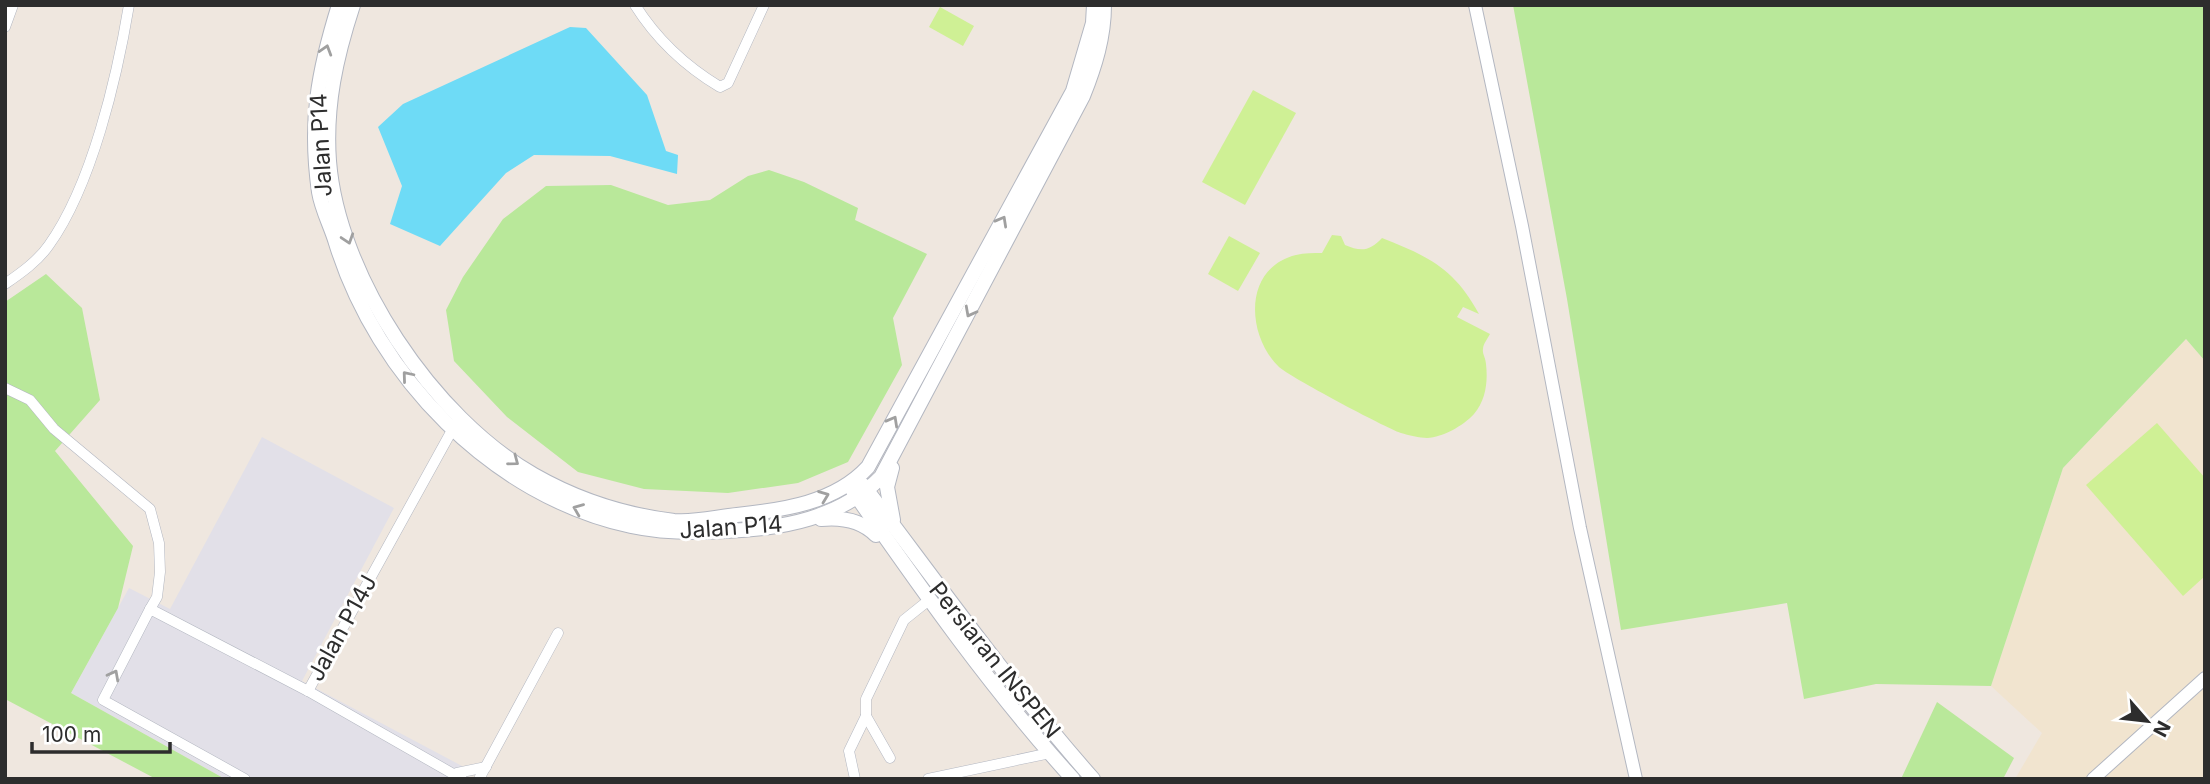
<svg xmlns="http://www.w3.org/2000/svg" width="2210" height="784" viewBox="0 0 2210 784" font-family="Inter,sans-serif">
	<rect width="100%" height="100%" fill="#efe7df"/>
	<polygon fill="#e2e0e8" points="262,437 394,508 302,681 462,766 455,779 225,779 71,693 129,588 170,609"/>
	<polygon fill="#f1e4cf" points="2186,339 2205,361 2205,779 2015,779 2042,733 1991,686 2063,468"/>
	<g fill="#b9e89a">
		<polygon points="1513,5 2205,5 2205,361 2186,339 2063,468 1991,686 1876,684 1804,699 1787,603 1621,630 1567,299"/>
		<polygon points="769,170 804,182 858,208 855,220 927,254 893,318 902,365 848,462 798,483 728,493 644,489 578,472 507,417 454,361 446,310 463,277 503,219 546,186 611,185 668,205 710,200 748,176"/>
		<polygon points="46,274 82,308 100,400 55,451 133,546 118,608 71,693 225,779 156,779 5,699 5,302"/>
		<polygon points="1937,702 2014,758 2003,779 1901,779"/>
	</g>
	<g fill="#cff095">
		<polygon points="940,7 974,26 963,46 929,27"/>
		<polygon points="1253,90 1296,113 1245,205 1202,182"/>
		<path d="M1332,235L1341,236L1345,245C1361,252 1370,251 1382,238C1428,256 1455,269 1479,314L1463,307L1457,317L1490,334C1488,338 1483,344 1483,349C1482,353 1486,359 1486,364C1488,381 1486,400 1474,414C1463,426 1443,437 1427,438C1420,438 1408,435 1401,433C1384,427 1290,377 1279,367C1246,335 1243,268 1296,255C1304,253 1314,253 1322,253Z"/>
		<polygon points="1229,236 1260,253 1238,291 1208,274"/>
		<polygon points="2157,423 2205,478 2205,576 2183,596 2086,485"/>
	</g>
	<polygon fill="#6edbf6" points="570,27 586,28 647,95 666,151 678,155 677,174 610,156 534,155 506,173 440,246 390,224 402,186 378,127 403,104"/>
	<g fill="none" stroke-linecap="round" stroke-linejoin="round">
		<g stroke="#b3b7c1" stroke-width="11">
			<g id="minor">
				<path d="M635,5C657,40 685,66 720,87L728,83L764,5"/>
				<polyline points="5,27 13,5"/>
				<path d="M5,284C21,273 38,261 49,245C92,185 117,77 129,5"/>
				<polyline points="5,388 30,400 54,429 150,509 159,543 160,572 157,597 150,609"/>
				<polyline points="308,691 456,423"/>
				<polyline points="890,758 866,716 866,699 904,620 929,600"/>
				<polyline points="457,773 486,767"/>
				<polyline points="245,779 103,700 150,609 308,691 462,779"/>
				<polyline points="479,779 558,633"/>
				<polyline points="855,779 849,751 866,716"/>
				<polyline points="928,779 1050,753"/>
			</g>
		</g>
		<g stroke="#b3b7c1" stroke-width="14">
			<g id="tertiary">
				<polyline points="1475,5 1522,226 1580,528 1636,779"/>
				<polyline points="2093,779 2205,678"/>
			</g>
		</g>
		<g stroke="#b3b7c1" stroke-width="16">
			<g id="secondary">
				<path d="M339,5C318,72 309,122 319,192C322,210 331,226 336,243C377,376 492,496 631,526C663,533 694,533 726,531C782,529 841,518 881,477L1083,96C1095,66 1104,37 1104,5"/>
				<path d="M353,5C336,57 325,106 329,161C338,276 433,418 534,475C576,499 625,515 674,521C694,523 717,517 737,515C783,510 835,503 868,467L1073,91L1093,23L1094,5"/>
				<polyline points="892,468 887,487 893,520"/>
				<path d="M863,485C938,584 1010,685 1093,779"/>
				<path d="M853,491C922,590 992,690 1073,779"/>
				<path d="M821,519C841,517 861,520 876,535"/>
			</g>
		</g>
		<use href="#minor" stroke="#fff" stroke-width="10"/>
		<use href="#tertiary" stroke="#fff" stroke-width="12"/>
		<use href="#secondary" stroke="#fff" stroke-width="14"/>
	</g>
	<defs><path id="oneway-chevron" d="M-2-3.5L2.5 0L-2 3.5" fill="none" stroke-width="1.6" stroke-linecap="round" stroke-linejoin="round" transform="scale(1.75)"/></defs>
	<g stroke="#a0a0a0">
		<use href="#oneway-chevron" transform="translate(326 50) rotate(-73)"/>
		<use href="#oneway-chevron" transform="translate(1002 221) rotate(-61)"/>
		<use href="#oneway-chevron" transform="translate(348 239) rotate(72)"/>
		<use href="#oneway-chevron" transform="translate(970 312) rotate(118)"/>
		<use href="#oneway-chevron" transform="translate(407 376) rotate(-130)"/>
		<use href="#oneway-chevron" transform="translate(893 421) rotate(-61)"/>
		<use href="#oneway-chevron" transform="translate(514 461) rotate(37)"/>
		<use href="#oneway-chevron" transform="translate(824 496) rotate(-21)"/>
		<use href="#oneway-chevron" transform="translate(578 509) rotate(-158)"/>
		<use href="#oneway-chevron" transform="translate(114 675) rotate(-62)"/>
	</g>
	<g text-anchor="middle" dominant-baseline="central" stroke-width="6" stroke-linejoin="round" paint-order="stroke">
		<g font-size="23" fill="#2d2d2d" stroke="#fff">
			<text transform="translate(321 145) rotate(-93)">Jalan P14</text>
			<text transform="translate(731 527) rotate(-4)">Jalan P14</text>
			<text transform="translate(342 628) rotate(-61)">Jalan P14J</text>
			<text transform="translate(995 660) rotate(51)">Persiaran INSPEN</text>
		</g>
	</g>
	<rect width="2210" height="784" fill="none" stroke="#2d2d2d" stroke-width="14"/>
	<g transform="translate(2147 721) rotate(118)" stroke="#ffffff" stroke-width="5" paint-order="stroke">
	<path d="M0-5L12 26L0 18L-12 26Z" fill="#2d2d2d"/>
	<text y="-10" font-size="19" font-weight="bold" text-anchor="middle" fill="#2d2d2d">N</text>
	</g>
	<path d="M32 742v10h138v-10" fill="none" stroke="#2d2d2d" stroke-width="3.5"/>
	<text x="42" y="742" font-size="21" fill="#2d2d2d" stroke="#ffffff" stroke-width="5" paint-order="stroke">100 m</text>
</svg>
